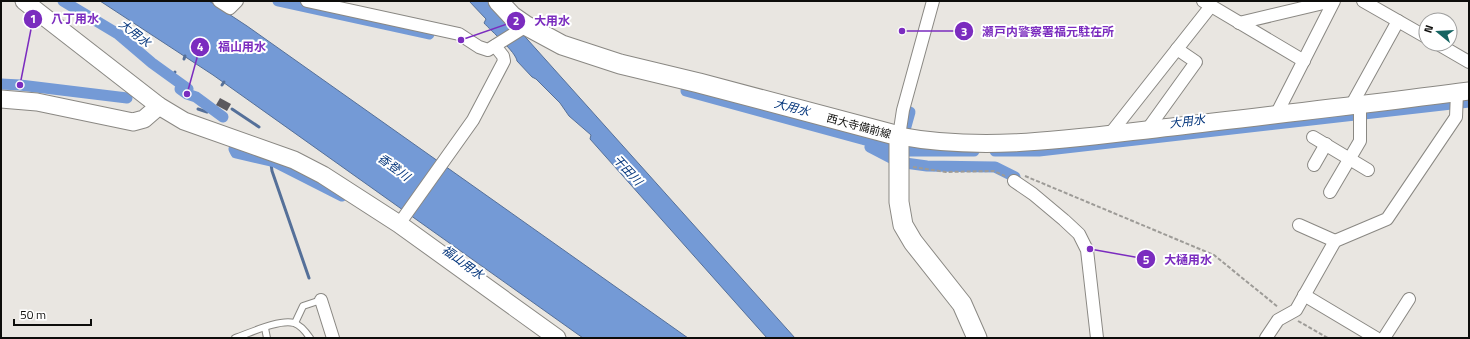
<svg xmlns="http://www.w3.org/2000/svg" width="1470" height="339" viewBox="0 0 1470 339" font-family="'Titillium Web','Noto Sans JP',sans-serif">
	<rect width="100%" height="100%" fill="#e9e6e1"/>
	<g fill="#749ad6" stroke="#557099">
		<polygon points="100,1 209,1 247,26 688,338 583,338 213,75"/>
		<path d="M469,1H493L795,338H767L590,139L591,135L569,116L560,103L536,79L532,77L517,61C516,52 491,31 484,23L486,19Z"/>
	</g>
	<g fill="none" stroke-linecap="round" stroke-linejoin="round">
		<g stroke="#557099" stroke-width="3">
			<polyline points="184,59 185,56"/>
			<polyline points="172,77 175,72"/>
			<polyline points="222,85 224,82"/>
			<polyline points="198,109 207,112 208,110"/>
			<polyline points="232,109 259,127"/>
			<polyline points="270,157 272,171 309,278"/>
		</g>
		<g stroke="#749ad6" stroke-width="11">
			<polyline points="63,1 118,34 152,63 188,89"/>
			<polyline points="278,1 429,34"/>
			<polyline points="1,84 20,85 127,98"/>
			<polyline points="180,89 187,94 196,97 223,117"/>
			<polyline points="686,91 891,147"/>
			<polyline points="905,130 910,112"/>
			<polyline points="870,147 895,160"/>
			<polyline points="234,149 236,153 275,162 342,196"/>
			<polyline points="906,151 974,151"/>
			<polyline points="995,151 1039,151 1469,102"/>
			<polyline points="905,163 927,166 995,167 1015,177"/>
		</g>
	</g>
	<polygon fill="#5b595e" points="220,98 231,104 227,111 216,105"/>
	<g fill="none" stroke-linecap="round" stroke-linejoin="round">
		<g stroke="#8a8883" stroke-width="8">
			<g id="lane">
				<polyline points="295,323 303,306 321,300"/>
				<polyline points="265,328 267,338"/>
				<path d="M235,338C250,333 279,319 294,323C300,325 306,332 310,338"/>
			</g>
		</g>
		<g stroke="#8a8883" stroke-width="14">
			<g id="street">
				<polyline points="219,1 230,8 237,1"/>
				<polyline points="307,1 459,34 479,47 488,50 520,30 525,25"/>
				<polyline points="1203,1 1304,61"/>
				<polyline points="1363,1 1426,37"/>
				<polyline points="1239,23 1332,1"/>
				<polyline points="1438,44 1469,62"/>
				<polyline points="1351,106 1398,21"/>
				<polyline points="1276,115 1334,1"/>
				<polyline points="1147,130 1196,62 1177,49"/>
				<polyline points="1110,134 1211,6"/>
				<polyline points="899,136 903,110 933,1"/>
				<polyline points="1313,137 1368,170"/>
				<polyline points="1314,165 1326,144"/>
				<polyline points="1014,181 1033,194 1064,220 1079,234 1087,250 1097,338"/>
				<polyline points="1330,192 1360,141 1360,105"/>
				<polyline points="399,224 473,120 504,61 503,56 495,46"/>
				<polyline points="1299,225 1335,241"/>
				<polyline points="1304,295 1376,338"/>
				<polyline points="321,300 333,338"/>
				<polyline points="1266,338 1278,320 1296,310 1335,241 1387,219 1456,117 1457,93"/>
				<polyline points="1384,338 1409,299"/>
			</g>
		</g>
		<g stroke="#8a8883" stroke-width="19">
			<g id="secondary">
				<polyline points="24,1 159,106 184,121 294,160 323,175 399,224 557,338"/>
				<polyline points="1,99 37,102 133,122 144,119 159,106"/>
				<path d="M899,136C989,153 1082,137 1172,127C1271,115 1370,104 1469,91"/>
			</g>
		</g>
		<g stroke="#8a8883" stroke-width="21">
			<polyline id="primary" points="498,1 512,16 525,25 562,45 620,64 699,83 899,136 899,202 903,225 913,242 962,304 977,338"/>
		</g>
		<g stroke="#9d9b97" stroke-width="2" stroke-dasharray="4 2" stroke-linecap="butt">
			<polyline points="913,167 946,172 994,171 1005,176"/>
			<polyline points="1025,176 1214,255 1278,307"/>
			<polyline points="1298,321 1328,338"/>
		</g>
		<use href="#lane" stroke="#fff" stroke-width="6"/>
		<use href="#street" stroke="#fff" stroke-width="12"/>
		<use href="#secondary" stroke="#fff" stroke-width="17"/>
		<use href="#primary" stroke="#fff" stroke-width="19"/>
	</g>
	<g text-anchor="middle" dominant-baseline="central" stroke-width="4" stroke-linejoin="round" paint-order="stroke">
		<g font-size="11" fill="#0d0d0b" stroke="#fff">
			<text transform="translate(859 126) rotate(15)">西大寺備前線</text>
		</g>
		<g font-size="12" font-style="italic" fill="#05367c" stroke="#fff">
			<text transform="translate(135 33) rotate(38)">大用水</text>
			<text transform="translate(792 107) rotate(15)">大用水</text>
			<text transform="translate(1187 121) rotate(-7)">大用水</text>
			<text transform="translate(394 167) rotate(36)">香登川</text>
			<text transform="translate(628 170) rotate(47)">干田川</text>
			<text transform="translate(463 262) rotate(36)">福山用水</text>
		</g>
	</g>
	<path fill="none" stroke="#7b2cbf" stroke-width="1.5" d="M20 85L33 19M461 40L516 21M902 31L964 31M187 94L200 47M1090 249L1146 259"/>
	<g fill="#7b2cbf" stroke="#fff" stroke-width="1.5">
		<circle cx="20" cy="85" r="4"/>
		<circle cx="461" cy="40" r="4"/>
		<circle cx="902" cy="31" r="4"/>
		<circle cx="187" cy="94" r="4"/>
		<circle cx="1090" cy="249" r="4"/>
		<circle cx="33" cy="19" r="10"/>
		<circle cx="516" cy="21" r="10"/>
		<circle cx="964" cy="31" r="10"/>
		<circle cx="200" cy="47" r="10"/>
		<circle cx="1146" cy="259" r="10"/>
	</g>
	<g font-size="12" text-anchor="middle" font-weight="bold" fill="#fff">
		<text x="33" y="23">1</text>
		<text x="516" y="25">2</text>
		<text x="964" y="36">3</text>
		<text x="200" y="51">4</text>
		<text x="1146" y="264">5</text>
	</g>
	<g font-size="12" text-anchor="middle" font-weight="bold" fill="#7b2cbf" stroke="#fff" stroke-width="4" stroke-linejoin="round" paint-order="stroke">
		<text x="75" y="23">八丁用水</text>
		<text x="552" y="25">大用水</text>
		<text x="1048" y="36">瀬戸内警察署福元駐在所</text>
		<text x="242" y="51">福山用水</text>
		<text x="1188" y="264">大樋用水</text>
	</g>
	<rect width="1470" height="339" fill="none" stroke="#0d0d0b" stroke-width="4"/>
	<g transform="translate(1438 32) rotate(288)"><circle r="19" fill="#ffffff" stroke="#9e9e9d"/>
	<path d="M0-3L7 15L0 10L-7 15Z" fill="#156462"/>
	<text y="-6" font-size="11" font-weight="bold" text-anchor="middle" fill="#0d0d0b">N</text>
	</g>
	<path d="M14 319v6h77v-6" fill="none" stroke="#0d0d0b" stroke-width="2"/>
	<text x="20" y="319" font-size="12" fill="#0d0d0b" stroke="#ffffff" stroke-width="3" paint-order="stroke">50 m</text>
</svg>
